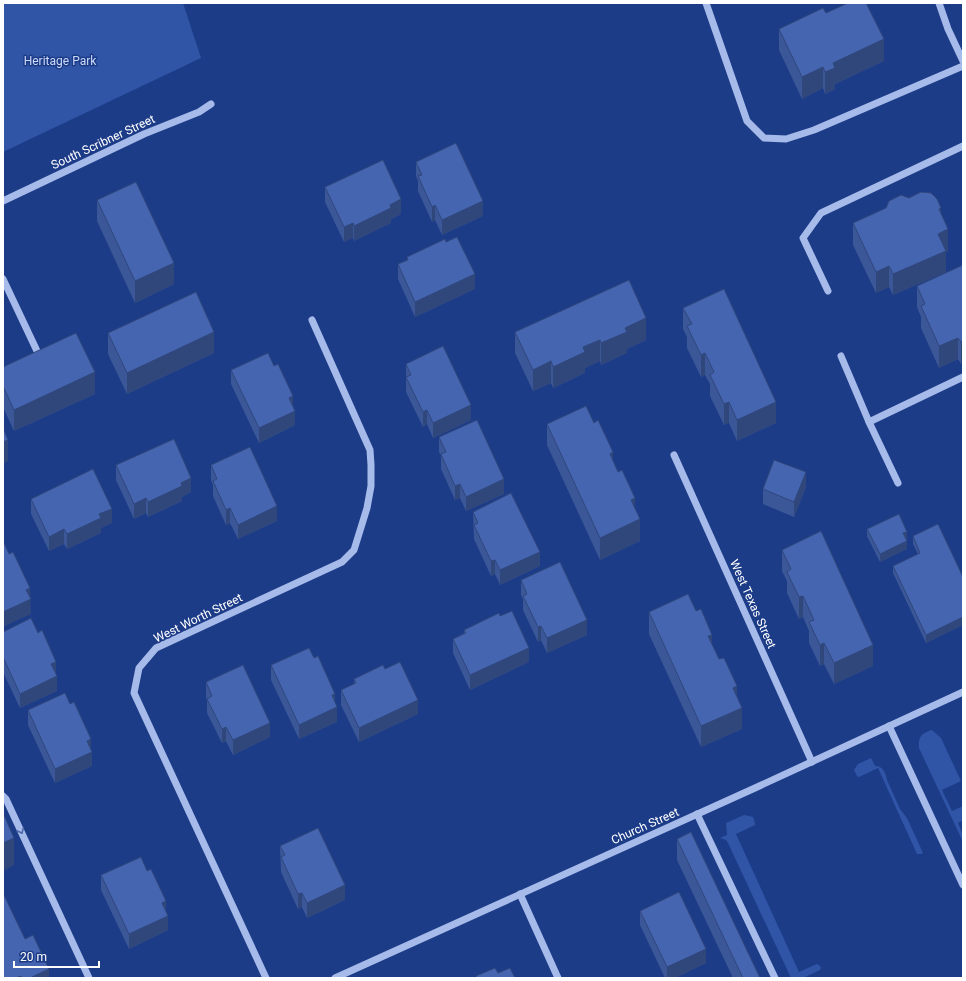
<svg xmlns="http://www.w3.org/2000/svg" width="966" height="981" viewBox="0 0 966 981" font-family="Roboto,sans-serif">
	<rect width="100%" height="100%" fill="#1d3c88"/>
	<g fill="#3054a6">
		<polygon points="3,3 183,3 201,58 3,152"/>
		<path d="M932,730L941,738L961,781L942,790L952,811L963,806V820L958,823L963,835V842L919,748C918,736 922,733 932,730Z"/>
		<path d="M871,758L875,766C882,765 886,773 887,780L900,809L907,818L923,853L921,854H917L878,768L859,777L857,776L854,770L858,764Z"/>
		<polygon points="744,815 753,817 755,823 755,825 736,834 799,972 817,964 819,965 821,968 820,970 803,978 791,978 728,843 726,840 720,838 727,835 726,823"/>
	</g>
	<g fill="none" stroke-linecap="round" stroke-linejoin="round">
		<g stroke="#a7bbeb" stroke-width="7">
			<polyline points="706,3 747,121 764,138 786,139 814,130 963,66"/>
			<polyline points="939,3 948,29 963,61"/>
			<polyline points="3,201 144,134 199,112 211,104"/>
			<polyline points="3,279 37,351"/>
			<polyline points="828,291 803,238 821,213 963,146"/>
			<polyline points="841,356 869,422 963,377"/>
			<polyline points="869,422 898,483"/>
			<polyline points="674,455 812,762"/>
			<polyline points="889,726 963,885"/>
			<polyline points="3,796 6,799 89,978"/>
			<polyline points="697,814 775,978"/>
			<polyline points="520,894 558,978"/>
			<polyline points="266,978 134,693 139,668 156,648 342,562 354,550 367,508 371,486 371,465 370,450 312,320"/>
			<polyline points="335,978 755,788 963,692"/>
		</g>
	</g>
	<g fill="#3b5798">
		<polygon points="826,13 884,61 835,84 835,89 825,94 823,88 802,99 779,50 779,29"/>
		<polygon points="416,162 483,216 442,235 435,220 432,222 418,191 418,181 416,176"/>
		<polygon points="325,187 401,214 391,219 391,223 354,241 353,238 344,242 325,202"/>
		<polygon points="97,200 174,284 135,303 97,221"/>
		<polygon points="886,208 941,215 948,251 946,252 946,272 893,295 889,287 876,293 853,245 853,223"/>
		<polygon points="407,257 475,289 415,317 398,279 398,264 407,260"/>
		<polygon points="963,265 963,363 961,364 958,359 939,368 921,328 921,317 917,307 917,286"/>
		<polygon points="683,308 776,423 737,441 729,423 724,425 710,396 710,384 705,375 701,377 687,348 687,337 683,329"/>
		<polygon points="515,332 646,340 627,349 627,353 601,365 600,361 585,368 585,373 553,388 551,383 533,391 515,353"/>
		<polygon points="108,333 214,353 127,394 108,354"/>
		<polygon points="406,364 471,420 433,438 427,424 423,427 406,392"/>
		<polygon points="274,366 293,407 295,425 259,443 231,384 231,370"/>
		<polygon points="3,386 95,394 14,431 3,407"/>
		<polygon points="594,423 613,461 635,507 640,541 600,560 547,445 547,424"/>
		<polygon points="439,437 504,494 466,511 460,498 455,500 441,469 441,455 439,452"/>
		<polygon points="116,465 191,492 182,497 182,501 148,517 146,513 134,519 116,480"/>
		<polygon points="211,465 277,521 238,539 230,523 226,525 213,496 213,485 211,480"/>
		<polygon points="806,487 794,517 763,504 763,489"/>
		<polygon points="31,499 112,523 101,528 101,533 67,549 64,544 49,551 31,514"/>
		<polygon points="473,512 540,566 500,585 495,574 491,576 474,539"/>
		<polygon points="867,529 907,539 906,539 907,549 880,562 867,536"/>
		<polygon points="913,536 963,577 963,625 926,643 893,573 893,566 918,554 913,544"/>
		<polygon points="782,550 873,666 834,684 824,664 820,666 809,643 809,631 803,617 799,619 787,593 787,581 782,571"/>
		<polygon points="521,580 587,635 547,653 541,640 538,642 523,610 523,599 521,595"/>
		<polygon points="649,612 712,645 737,698 742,729 701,747 649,634"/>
		<polygon points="500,616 529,662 470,690 453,653 453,639 464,633 464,630"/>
		<polygon points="3,632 38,633 56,675 57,691 20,708 3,672"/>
		<polygon points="271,665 335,704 337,722 299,739 271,680"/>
		<polygon points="385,669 418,714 359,742 341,705 341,690 354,684 354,679"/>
		<polygon points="206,682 270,737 233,755 226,741 222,743 207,713 207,701 206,697"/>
		<polygon points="70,704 91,749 92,766 55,783 28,725 28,710"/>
		<polygon points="677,839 760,978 733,978 677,860"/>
		<polygon points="280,846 345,900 307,918 302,907 298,909 281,872"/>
		<polygon points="101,875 166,912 168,930 129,949 101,890"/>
		<polygon points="640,911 706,963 675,978 665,978 640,925"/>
	</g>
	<g fill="#30477c">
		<polygon points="884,39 884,61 835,84 835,89 825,94 825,72 833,63"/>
		<polygon points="823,67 823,88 802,99 802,77"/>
		<polygon points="401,199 401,214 391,219 391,223 354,241 354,226 390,205"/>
		<polygon points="483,201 483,216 442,235 442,220"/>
		<polygon points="435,205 435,220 432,222 432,207"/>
		<polygon points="941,208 941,229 939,209"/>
		<polygon points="353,223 353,238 344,242 344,227"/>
		<polygon points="948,229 948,251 946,252 946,272 893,295 893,274 938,234"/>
		<polygon points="174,263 174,284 135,303 135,281"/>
		<polygon points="889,266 889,287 876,293 876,272"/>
		<polygon points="475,274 475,289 415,317 415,302"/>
		<polygon points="646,318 646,340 627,349 627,353 601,365 601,343 625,328"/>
		<polygon points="214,332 214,353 127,394 127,373"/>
		<polygon points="958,338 958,359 939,368 939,346"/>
		<polygon points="600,340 600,361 585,368 585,373 553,388 553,367 583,347"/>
		<polygon points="963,341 963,363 961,364 961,342"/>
		<polygon points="705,353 705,375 701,377 701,355"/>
		<polygon points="551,361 551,383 533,391 533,370"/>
		<polygon points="95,372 95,394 14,431 14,410"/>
		<polygon points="293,396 293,410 289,398"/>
		<polygon points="729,402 729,423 724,425 724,404"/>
		<polygon points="776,402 776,423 737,441 737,420"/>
		<polygon points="471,405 471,420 433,438 433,423"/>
		<polygon points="427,410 427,424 423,427 423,412"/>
		<polygon points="295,411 295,425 259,443 259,428"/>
		<polygon points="8,440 8,461 3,464 3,442"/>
		<polygon points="613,452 613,474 610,454"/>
		<polygon points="806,472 806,487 794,517 794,502"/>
		<polygon points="191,478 191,492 182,497 182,501 148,517 148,502 181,483"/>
		<polygon points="504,479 504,494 466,511 466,497"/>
		<polygon points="460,484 460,498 455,500 455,486"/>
		<polygon points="146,498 146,513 134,519 134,504"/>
		<polygon points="635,498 635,519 631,500"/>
		<polygon points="277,506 277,521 238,539 238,525"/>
		<polygon points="230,508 230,523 226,525 226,510"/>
		<polygon points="112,509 112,523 101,528 101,533 67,549 67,534 99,514"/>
		<polygon points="640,519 640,541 600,560 600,538"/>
		<polygon points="64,529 64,544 49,551 49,537"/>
		<polygon points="907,532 907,539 903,541 903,533"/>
		<polygon points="907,541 907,549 880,562 880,554"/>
		<polygon points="540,552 540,566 500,585 500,570"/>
		<polygon points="495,560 495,574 491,576 491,561"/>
		<polygon points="30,588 31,614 3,627 3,612 26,590"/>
		<polygon points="803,596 803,617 799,619 799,597"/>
		<polygon points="963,615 963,625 926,643 926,635"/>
		<polygon points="587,620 587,635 547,653 547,638"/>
		<polygon points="541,626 541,640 538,642 538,627"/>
		<polygon points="712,635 712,656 708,636"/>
		<polygon points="824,643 824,664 820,666 820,645"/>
		<polygon points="873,645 873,666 834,684 834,663"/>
		<polygon points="529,648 529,662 470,690 470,675"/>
		<polygon points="56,662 56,676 51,664"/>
		<polygon points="57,676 57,691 20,708 20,694"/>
		<polygon points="737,686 737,707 733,688"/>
		<polygon points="335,694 335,708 337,707 337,722 299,739 299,725 332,695"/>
		<polygon points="418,700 418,714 359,742 359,728"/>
		<polygon points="742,708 742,729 701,747 701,726"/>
		<polygon points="270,723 270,737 233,755 233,740"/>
		<polygon points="226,727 226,741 222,743 222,729"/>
		<polygon points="91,739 91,752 92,752 92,766 55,783 55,769 87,741"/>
		<polygon points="14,838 14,865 3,871 3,843"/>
		<polygon points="345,885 345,900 307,918 307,903"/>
		<polygon points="302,893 302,907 298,909 298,894"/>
		<polygon points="166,901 166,915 162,903"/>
		<polygon points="168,916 168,930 129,949 129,934"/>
		<polygon points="706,949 706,963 675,978 667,978 667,967"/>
		<polygon points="49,969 49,978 30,978"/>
	</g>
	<g fill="#4565b1" stroke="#30477c">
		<polygon points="848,3 866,3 884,39 833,63 835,68 825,72 823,67 802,77 779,29 823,8 826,13"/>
		<polygon points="456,143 483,201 442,220 435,205 432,207 418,176 422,175 416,162"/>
		<polygon points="383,160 401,199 390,205 391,208 354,226 353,223 344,227 325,187"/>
		<polygon points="136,182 174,263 135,281 97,200"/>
		<polygon points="921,192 931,193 937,199 941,208 939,209 948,229 938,234 946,251 893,274 889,266 876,272 853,223 886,208 889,201 901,195 909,198"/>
		<polygon points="457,237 475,274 415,302 398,264 408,260 407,257 445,239 446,242"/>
		<polygon points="963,265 963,341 961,342 958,338 939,346 921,306 925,304 917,286"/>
		<polygon points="629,280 646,318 625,328 627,332 601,343 600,340 583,347 585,352 553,367 551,361 533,370 515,332"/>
		<polygon points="724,289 776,402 737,420 729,402 724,404 710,375 714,372 705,353 701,355 687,326 692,324 683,308"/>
		<polygon points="196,292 214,332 127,373 108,333"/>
		<polygon points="76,333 95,372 14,410 3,386 3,367"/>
		<polygon points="443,346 471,405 433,423 427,410 423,412 406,377 411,375 406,364"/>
		<polygon points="268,353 274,366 278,364 293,396 289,398 295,411 259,428 231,370"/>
		<polygon points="586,406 594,423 598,420 613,452 610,454 618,472 622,470 635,498 631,500 640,519 600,538 547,424"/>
		<polygon points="477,420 504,479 466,497 460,484 455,486 441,454 446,452 439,437"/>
		<polygon points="3,428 8,440 3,442"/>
		<polygon points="174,439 191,478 181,483 182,486 148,502 146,498 134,504 116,465"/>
		<polygon points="250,447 277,506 238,525 230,508 226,510 213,481 217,479 211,465"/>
		<polygon points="774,460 806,472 794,502 763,489"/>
		<polygon points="93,469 112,509 99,514 101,518 67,534 64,529 49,537 31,499"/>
		<polygon points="511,493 540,552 500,570 495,560 491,561 474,525 478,523 473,512"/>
		<polygon points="899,514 907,532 903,533 907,541 880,554 867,529"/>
		<polygon points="938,524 963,577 963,615 962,616 963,617 926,635 893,566 920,553 913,536"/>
		<polygon points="821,531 873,645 834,663 824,643 820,645 809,622 814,620 803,596 799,597 787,572 791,569 782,550"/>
		<polygon points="3,543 4,543 9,554 13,552 30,588 26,590 31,599 3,612"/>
		<polygon points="560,562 587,620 547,638 541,626 538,627 523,596 527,594 521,580"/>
		<polygon points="688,594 696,611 701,609 712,635 708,636 719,659 724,658 737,686 733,688 742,708 701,726 649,612"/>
		<polygon points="512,611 529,648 470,675 453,639 466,633 464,630 499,613 500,616"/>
		<polygon points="31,618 38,633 42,630 56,662 51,664 57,676 20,694 3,657 3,632"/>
		<polygon points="309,648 314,658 318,656 335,694 332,695 337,707 299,725 271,665"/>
		<polygon points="400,662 418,700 359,728 341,690 356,683 354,679 383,665 385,669"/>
		<polygon points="243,665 270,723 233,740 226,727 222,729 207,699 212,696 206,682"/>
		<polygon points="65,693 70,704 74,702 91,739 87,741 92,752 55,769 28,710"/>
		<polygon points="3,813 14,838 3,843"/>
		<polygon points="318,828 345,885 307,903 302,893 298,894 281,857 285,855 280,846"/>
		<polygon points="691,832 760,978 743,978 677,839"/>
		<polygon points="141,857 147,871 151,869 166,901 162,903 168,916 129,934 101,875"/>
		<polygon points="679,892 706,949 667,967 640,911"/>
		<polygon points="3,893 25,939 33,935 49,969 30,978 22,978 21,976 16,978 3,978"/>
		<polygon points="495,968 498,973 510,968 515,978 477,978 476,976"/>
	</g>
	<defs><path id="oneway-chevron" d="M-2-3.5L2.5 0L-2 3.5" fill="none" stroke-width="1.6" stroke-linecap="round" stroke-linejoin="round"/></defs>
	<use stroke="#4d68ab" href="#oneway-chevron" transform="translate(21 831) rotate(65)"/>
	<g text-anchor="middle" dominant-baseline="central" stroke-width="3" stroke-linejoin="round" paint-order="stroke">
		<g font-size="12" fill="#ccd9f8" stroke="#1d3c88">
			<text x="60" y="61">Heritage Park</text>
		</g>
		<g font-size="12" fill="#fff" stroke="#1d3c88">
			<text transform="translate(103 142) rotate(-25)">South Scribner Street</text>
			<text transform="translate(753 604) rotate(66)">West Texas Street</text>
			<text transform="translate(198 618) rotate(-26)">West Worth Street</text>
			<text transform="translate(645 826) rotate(-24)">Church Street</text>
		</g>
	</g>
	<rect width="966" height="981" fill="none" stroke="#ffffff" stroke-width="8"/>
	<path d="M14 961v6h85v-6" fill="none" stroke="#ffffff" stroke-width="2"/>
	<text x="20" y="961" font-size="12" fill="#ffffff" stroke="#1d3c88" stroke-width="3" paint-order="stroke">20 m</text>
</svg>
